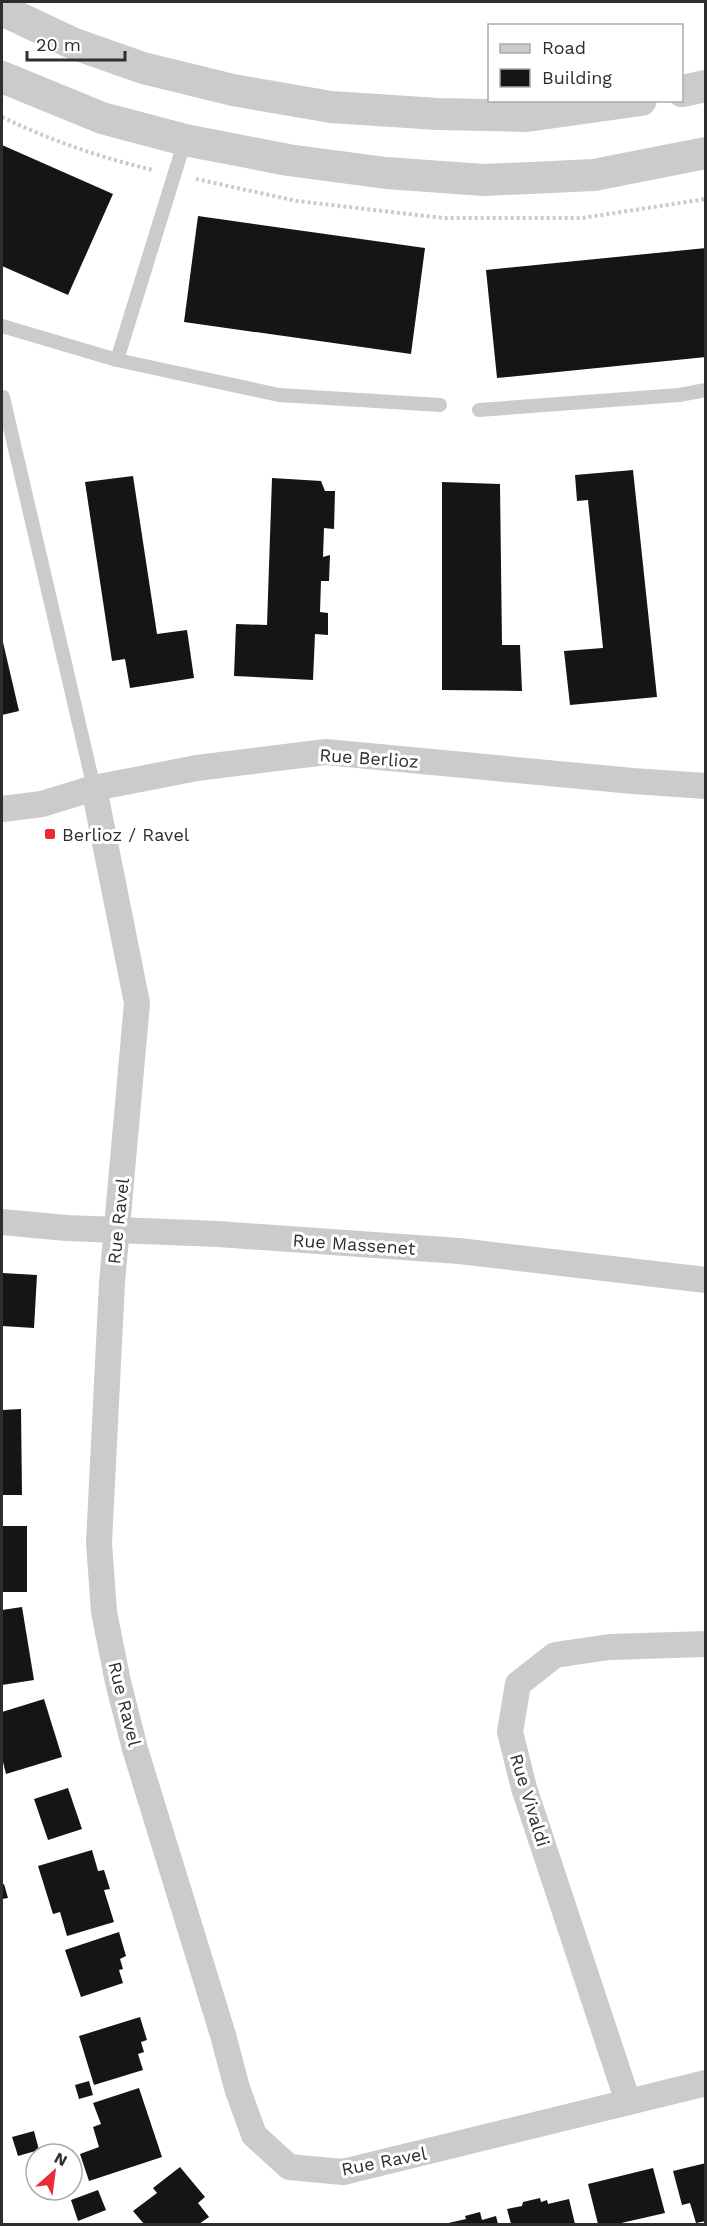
<svg xmlns="http://www.w3.org/2000/svg" width="707" height="2226" viewBox="0 0 707 2226" font-family="'Work Sans',sans-serif">
	<rect width="100%" height="100%" fill="#fff"/>
	<g fill="#151515">
		<polygon points="2,145 113,194 68,295 2,266"/>
		<polygon points="198,216 425,248 411,354 184,322"/>
		<polygon points="706,248 706,357 497,378 486,270"/>
		<polygon points="633,470 657,697 570,705 564,651 603,648 588,500 577,501 575,475"/>
		<polygon points="133,476 157,634 187,630 194,678 130,688 125,659 112,661 85,482"/>
		<polygon points="272,478 321,481 325,491 335,491 334,529 324,528 323,557 330,555 329,581 321,581 320,612 328,613 328,635 315,634 313,680 234,676 236,624 267,625"/>
		<polygon points="442,482 500,484 502,645 520,645 522,691 442,690"/>
		<polygon points="2,638 19,711 2,715"/>
		<polygon points="2,1273 37,1275 34,1328 2,1326"/>
		<polygon points="21,1409 22,1495 2,1495 2,1410"/>
		<rect x="2" y="1526" width="25" height="66"/>
		<polygon points="22,1607 34,1680 2,1685 2,1610"/>
		<polygon points="44,1699 62,1757 6,1774 2,1758 2,1712"/>
		<polygon points="68,1788 82,1829 48,1840 34,1799"/>
		<polygon points="92,1850 98,1871 104,1870 110,1889 104,1890 114,1922 67,1936 60,1912 53,1914 38,1866"/>
		<polygon points="4,1884 8,1898 2,1899 2,1885"/>
		<polygon points="119,1932 126,1956 120,1959 123,1969 119,1970 123,1983 81,1997 65,1950"/>
		<polygon points="140,2017 147,2040 141,2042 144,2052 138,2054 143,2070 94,2085 79,2036"/>
		<polygon points="89,2081 93,2095 79,2099 75,2085"/>
		<polygon points="139,2088 162,2157 89,2181 80,2154 99,2147 93,2127 101,2124 93,2103"/>
		<polygon points="34,2131 39,2150 18,2156 12,2137"/>
		<polygon points="706,2163 706,2221 696,2223 690,2203 682,2205 673,2171"/>
		<polygon points="180,2167 205,2197 198,2203 209,2217 199,2224 144,2224 133,2211 157,2193 153,2188"/>
		<polygon points="653,2168 665,2213 617,2224 598,2224 588,2184"/>
		<polygon points="98,2190 106,2210 78,2221 71,2200"/>
		<polygon points="540,2198 541,2202 547,2200 548,2204 569,2199 575,2224 511,2224 507,2209 522,2206 523,2202"/>
		<polygon points="480,2212 482,2220 496,2216 498,2224 444,2224 466,2219 465,2216"/>
	</g>
	<g fill="none" stroke-linecap="round" stroke-linejoin="round">
		<g stroke="#cbcbcb" stroke-width="4" stroke-dasharray="3 3" stroke-linecap="butt">
			<path d="M2,117C49,140 102,158 153,170"/>
			<polyline points="196,179 297,201 443,218 582,218 706,199"/>
		</g>
		<g stroke="#cbcbcb" stroke-width="14">
			<polyline points="185,140 117,360 279,395 440,405"/>
			<polyline points="2,326 117,360"/>
			<polyline points="3,397 94,788"/>
			<polyline points="479,410 679,395 706,390"/>
		</g>
		<g stroke="#cbcbcb" stroke-width="26">
			<polyline points="94,788 137,1003 112,1283 99,1543 104,1612 118,1682 135,1749 223,2035 237,2088 254,2135 289,2167 343,2172 706,2083"/>
			<polyline points="2,809 42,804 94,788 197,768 326,752 633,781 706,786"/>
			<polyline points="2,1222 67,1228 218,1234 459,1251 706,1280"/>
			<polyline points="628,2102 524,1788 510,1732 518,1684 555,1655 609,1647 706,1644"/>
		</g>
		<g stroke="#cbcbcb" stroke-width="32">
			<polyline points="2,10 72,43 143,68 233,90 331,107 438,114 527,116 641,100"/>
			<polyline points="2,77 102,118 185,140 288,160 386,173 484,180 594,175 706,153"/>
			<polyline points="682,91 706,86"/>
		</g>
	</g>
	<rect fill="#ea2b3a" stroke="#fff" stroke-width="2" x="44" y="828" width="12" height="12" rx="3"/>
	<g text-anchor="middle" dominant-baseline="central" stroke-width="6" stroke-linejoin="round" paint-order="stroke">
		<g font-size="18" fill="#2e2e2e" stroke="#fff">
			<text transform="translate(369 758) rotate(4)">Rue Berlioz</text>
			<text transform="translate(118 1221) rotate(-84)">Rue Ravel</text>
			<text transform="translate(354 1244) rotate(4)">Rue Massenet</text>
			<text transform="translate(125 1704) rotate(76)">Rue Ravel</text>
			<text transform="translate(530 1800) rotate(73)">Rue Vivaldi</text>
			<text transform="translate(384 2161) rotate(-11)">Rue Ravel</text>
		</g>
		<g font-size="18" fill="#2e2e2e" stroke="#fff" text-anchor="start">
			<text x="62" y="834">Berlioz / Ravel</text>
		</g>
	</g>
	<rect width="707" height="2226" fill="none" stroke="#2e2e2e" stroke-width="6"/>
	<rect x="488" y="24" width="195" height="78" fill="#ffffff" stroke="#ababab" stroke-width="1.5"/>
	<rect x="500" y="44" width="30" height="9" fill="#cbcbcb" stroke="#ababab" stroke-width="1.5"/>
	<text x="542" y="54" font-size="18" fill="#2e2e2e">Road</text>
	<rect x="500" y="69" width="30" height="18" fill="#151515" stroke="#ababab" stroke-width="1.5"/>
	<text x="542" y="84" font-size="18" fill="#2e2e2e">Building</text>
	<g transform="translate(54 2172) rotate(28)"><circle r="28" fill="#ffffff" stroke="#ababab" stroke-width="1.5"/>
	<path d="M0-4.5L10 22L0 15L-10 22Z" fill="#ea2b3a"/>
	<text y="-9" font-size="16" font-weight="bold" text-anchor="middle" fill="#2e2e2e">N</text>
	</g>
	<path d="M27 51v9h98v-9" fill="none" stroke="#2e2e2e" stroke-width="3"/>
	<text x="36" y="51" font-size="18" fill="#2e2e2e" stroke="#ffffff" stroke-width="4.5" paint-order="stroke">20 m</text>
</svg>
